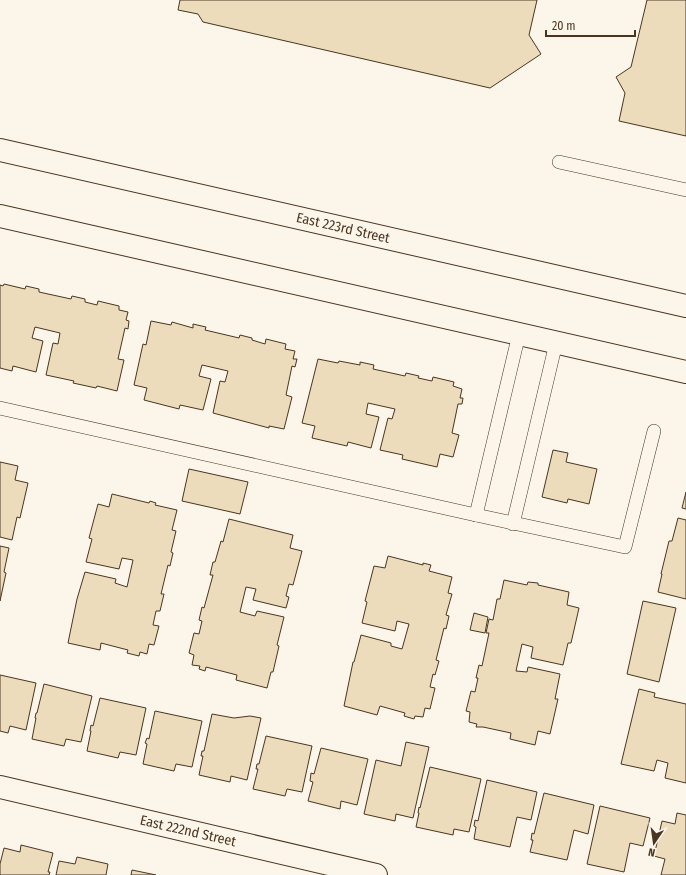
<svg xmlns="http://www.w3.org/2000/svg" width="686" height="875" viewBox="0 0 686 875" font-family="'Fira Sans Condensed',sans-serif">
	<rect width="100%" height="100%" fill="#fbf6e9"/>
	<g fill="#ecdcbc" stroke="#4a3520">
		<polygon points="180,0 537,0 529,35 541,54 490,88 203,22 198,14 178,10"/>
		<polygon points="647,0 686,0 686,136 619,121 625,93 616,77 631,67"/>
		<polygon points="4,284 25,289 26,286 39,289 39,292 71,299 72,296 85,299 85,302 97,305 98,301 119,306 119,310 128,312 126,320 129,321 128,329 125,328 118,359 124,360 117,391 97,386 96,388 73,383 74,381 46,375 53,343 58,344 60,333 35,327 32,338 43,341 36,372 13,366 12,371 0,368 0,285 3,286"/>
		<polygon points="151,321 171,325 172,322 193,328 193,324 206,327 205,330 239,338 240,335 252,338 252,340 265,344 266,339 286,344 285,349 295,351 293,359 297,359 295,367 292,366 286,395 292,397 284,429 269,426 269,428 213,413 220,381 225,382 228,371 202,365 199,376 211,379 203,410 180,405 179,409 144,400 147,388 134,385 143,344 146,345"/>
		<polygon points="318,359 338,363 339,361 360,365 360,362 374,365 373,369 405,376 406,373 419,376 418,378 432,381 433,377 454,382 453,386 462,389 460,398 463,398 462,404 458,404 452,433 459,435 453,457 440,454 437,467 402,459 403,455 380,450 388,418 392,419 395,409 368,403 366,414 379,417 371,448 348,442 347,446 312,438 315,426 302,423"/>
		<polygon points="553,450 568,453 566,462 597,469 589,504 568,499 567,503 542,497"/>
		<polygon points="0,462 18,466 15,480 28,483 20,518 17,517 12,540 0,537"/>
		<polygon points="189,469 248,482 240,514 182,501"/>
		<polygon points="686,492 686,509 682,508"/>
		<polygon points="112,494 149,503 150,501 156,503 155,505 177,510 172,530 176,531 171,552 173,553 170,566 168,565 161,594 164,594 160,611 156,611 153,625 159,626 154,645 149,644 147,654 140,652 139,656 127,653 128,650 101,643 100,650 68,643 77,599 85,572 116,579 115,583 127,587 133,560 122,558 119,569 86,562 92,539 89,538 98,504 109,507"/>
		<polygon points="678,518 686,520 686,599 658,592 662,574 661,574 669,541 672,541"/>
		<polygon points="229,519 293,535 290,548 302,551 293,585 289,584 286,596 289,597 286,608 253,600 256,589 246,587 240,612 255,616 257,611 284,617 277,645 279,646 273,672 271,672 267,688 236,680 237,675 206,667 205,671 199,669 200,666 192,665 194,655 189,653 194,633 199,634 202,621 199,620 202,607 204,608 213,575 210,575 213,562 215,562 221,541 223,542"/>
		<polygon points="0,546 9,548 4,572 6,573 0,601"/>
		<polygon points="388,556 423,565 423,563 431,565 429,571 452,577 448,593 452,594 446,615 449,616 446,629 444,628 436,660 439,661 435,675 433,674 430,687 435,688 430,709 425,708 423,717 415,716 414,719 404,716 405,713 380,706 377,715 344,706 353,662 354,662 361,635 391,643 391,646 402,649 409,624 397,621 395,631 362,623 367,602 365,601 374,566 385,568"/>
		<polygon points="504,580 527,585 528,582 538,583 538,585 569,592 567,605 579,608 571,643 568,643 563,665 531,658 533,647 522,644 516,671 527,672 528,667 560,674 555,699 558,699 550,734 538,731 535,745 510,739 511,733 483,727 476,727 477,724 469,722 470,712 466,711 471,691 475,692 478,678 476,678 479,665 482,666 489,633 486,633 489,619 493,620 497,599 500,599"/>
		<polygon points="643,601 676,608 659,682 627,674"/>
		<polygon points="474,613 488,617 485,633 470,630"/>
		<polygon points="0,675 36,683 26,730 10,726 8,733 0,731"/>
		<polygon points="44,684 92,696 81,742 66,739 64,746 32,739 36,718 35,718 36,713 37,713"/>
		<polygon points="639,689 655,693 654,697 686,704 686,783 665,778 668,763 657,760 654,771 621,764"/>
		<polygon points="100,698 146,708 136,755 120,752 118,758 87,751 91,731 90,731 91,725 93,726"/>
		<polygon points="155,711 202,721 192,767 176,764 174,771 143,764 147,744 145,743 147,738 149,739"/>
		<polygon points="212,714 234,718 250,716 261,718 247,780 231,776 230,782 199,775 203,756 201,756 202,751 204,751"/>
		<polygon points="266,736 312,746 302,792 287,789 285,796 253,789 258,769 256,769 257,764 259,764"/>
		<polygon points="406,742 429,747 413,818 396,814 395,821 364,814 376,760 401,766"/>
		<polygon points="321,748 368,759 357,805 341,801 340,809 308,801 313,782 310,781 311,773 314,774"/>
		<polygon points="430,767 481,779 469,832 454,829 453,835 416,827 419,813 418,813 419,807 420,808"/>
		<polygon points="487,780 537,792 531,820 517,817 510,847 474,839 476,827 474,826 475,820 478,821"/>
		<polygon points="544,793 594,805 588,834 574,830 567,860 530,852 533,840 531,840 532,833 534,834"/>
		<polygon points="600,806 650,818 643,846 630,843 624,872 587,864"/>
		<polygon points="677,813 686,815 686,875 661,875 665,859 654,856 662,821 675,824"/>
		<polygon points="21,845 53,853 48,872 50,872 49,875 0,875 0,864 4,848 20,852"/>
		<polygon points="77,857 108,864 106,875 56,875 59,861 75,864"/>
		<polygon points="132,870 156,875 131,875"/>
	</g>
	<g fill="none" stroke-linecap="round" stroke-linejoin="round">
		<g stroke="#4a3520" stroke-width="14">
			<g id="lane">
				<polyline points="559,162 686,190"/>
				<polyline points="0,408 476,515 625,547 654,431"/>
				<polyline points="476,515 519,334"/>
				<polyline points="513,524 556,343"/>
			</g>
		</g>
		<g stroke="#4a3520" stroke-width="24">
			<polyline id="street" points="0,787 376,875"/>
		</g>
		<g stroke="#4a3520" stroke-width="24">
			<g id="secondary">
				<polyline points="0,150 686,306"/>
				<polyline points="0,216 686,372"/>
			</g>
		</g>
		<use href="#lane" stroke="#fbf6e9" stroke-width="13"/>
		<use href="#street" stroke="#fbf6e9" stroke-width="22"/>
		<use href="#secondary" stroke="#fbf6e9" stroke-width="22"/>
	</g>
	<g text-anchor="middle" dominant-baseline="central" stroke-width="3" stroke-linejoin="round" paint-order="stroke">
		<g font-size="14" fill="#4a3520" stroke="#fbf6e9">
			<text transform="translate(343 228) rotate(13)">East 223rd Street</text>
			<text transform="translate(188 831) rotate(13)">East 222nd Street</text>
		</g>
	</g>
	<g transform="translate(654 843) rotate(193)" stroke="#fbf6e9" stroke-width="3" paint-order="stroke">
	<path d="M0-3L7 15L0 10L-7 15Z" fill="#4a3520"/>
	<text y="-6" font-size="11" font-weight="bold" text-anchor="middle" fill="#4a3520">N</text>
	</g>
	<path d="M546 30v6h89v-6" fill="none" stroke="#4a3520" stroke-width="2"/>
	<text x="552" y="30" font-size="12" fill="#4a3520" stroke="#fbf6e9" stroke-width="3" paint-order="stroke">20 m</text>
</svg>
